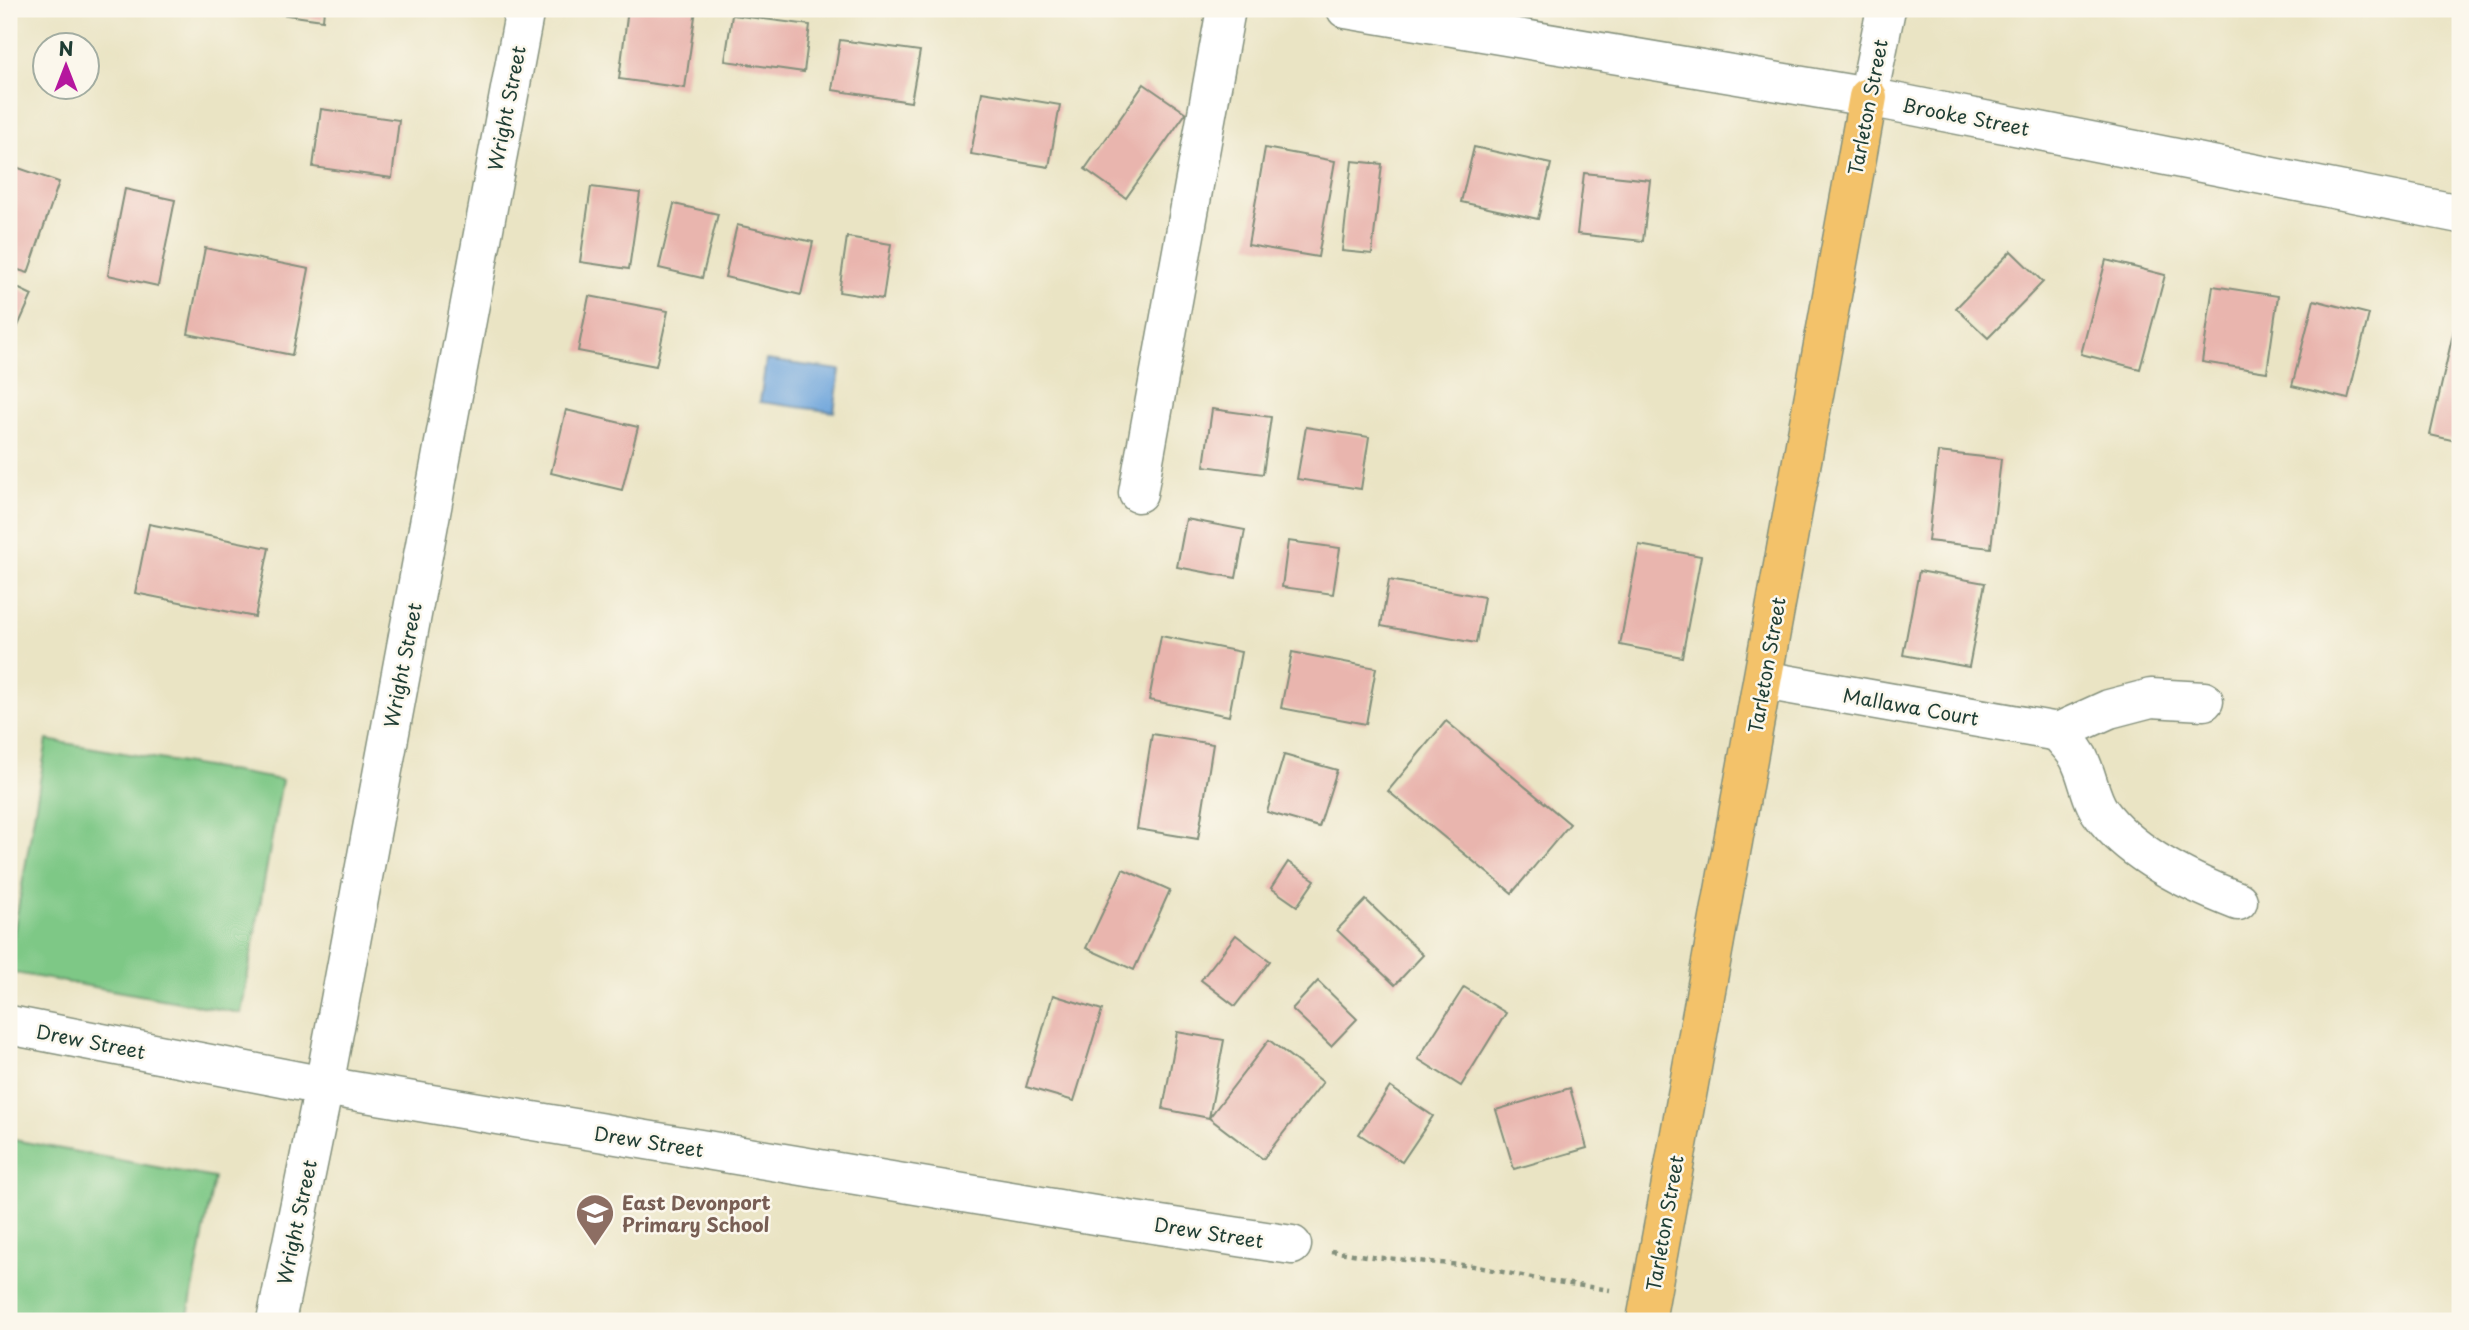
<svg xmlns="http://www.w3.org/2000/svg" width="2469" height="1330" viewBox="0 0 2469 1330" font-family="'Playpen Sans',sans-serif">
	<rect width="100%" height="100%" fill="#fbf7ec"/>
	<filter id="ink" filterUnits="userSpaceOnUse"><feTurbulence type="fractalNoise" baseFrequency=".0143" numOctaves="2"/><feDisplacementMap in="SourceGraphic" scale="14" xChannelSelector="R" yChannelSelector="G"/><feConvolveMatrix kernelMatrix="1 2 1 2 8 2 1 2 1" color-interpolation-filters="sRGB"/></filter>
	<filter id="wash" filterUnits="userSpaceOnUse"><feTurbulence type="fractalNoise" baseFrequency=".00686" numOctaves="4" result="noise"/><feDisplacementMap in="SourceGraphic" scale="28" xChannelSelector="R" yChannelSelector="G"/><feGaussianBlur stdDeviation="1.57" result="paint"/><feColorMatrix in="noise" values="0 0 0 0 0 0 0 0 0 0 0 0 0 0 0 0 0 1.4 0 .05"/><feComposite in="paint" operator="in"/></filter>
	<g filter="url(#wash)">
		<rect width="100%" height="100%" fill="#eae4c4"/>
		<g fill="#7ec886" stroke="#4e825d" stroke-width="2">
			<polygon points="47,740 282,780 241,1013 9,972 9,961"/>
			<polygon points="9,1139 214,1178 187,1321 9,1321"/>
		</g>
		<polygon fill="#6da4db" stroke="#467088" stroke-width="2" points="766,360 840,370 834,412 760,402"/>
		<g id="blocks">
			<g fill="#e9b5ae">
				<polygon points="245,9 324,9 323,20"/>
				<polygon points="628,9 696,9 685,88 619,79"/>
				<polygon points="732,15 810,25 804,72 725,61"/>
				<polygon points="840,40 920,51 911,102 832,90"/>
				<polygon points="1144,84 1186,113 1126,198 1085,169"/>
				<polygon points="982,92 1060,105 1049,167 971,154"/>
				<polygon points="321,109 399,120 392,178 313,167"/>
				<polygon points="1474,147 1551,164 1538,219 1461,202"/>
				<polygon points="1265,148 1335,161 1318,257 1248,245"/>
				<polygon points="1352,161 1382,164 1372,254 1342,251"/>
				<polygon points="10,165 59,182 28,273 9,267"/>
				<polygon points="1584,173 1650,180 1643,241 1577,234"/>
				<polygon points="591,187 640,193 629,269 580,262"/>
				<polygon points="125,189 175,200 158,286 108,275"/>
				<polygon points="674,204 718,214 702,278 659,268"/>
				<polygon points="737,225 813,242 801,295 725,277"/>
				<polygon points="847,237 891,244 883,299 839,292"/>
				<polygon points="205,248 309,269 292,355 188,334"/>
				<polygon points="2011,251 2043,282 1988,338 1956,308"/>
				<polygon points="2106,260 2165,275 2140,369 2081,354"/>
				<polygon points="9,284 32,295 9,346"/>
				<polygon points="2213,286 2278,296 2267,372 2202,362"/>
				<polygon points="589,296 668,311 656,366 578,351"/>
				<polygon points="2314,300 2369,314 2348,399 2292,386"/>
				<polygon points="2455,325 2460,326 2460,442 2430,435"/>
				<polygon points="1212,409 1271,417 1263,474 1204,466"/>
				<polygon points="566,410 638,427 622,490 551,473"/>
				<polygon points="1306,427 1369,437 1361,489 1297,479"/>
				<polygon points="1938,452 2001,459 1991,548 1928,541"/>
				<polygon points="1186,519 1245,530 1236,578 1177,567"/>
				<polygon points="149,524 269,548 255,617 135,593"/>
				<polygon points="1288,541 1340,548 1333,594 1282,587"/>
				<polygon points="1639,545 1701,556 1682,657 1620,645"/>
				<polygon points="1919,571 1985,583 1969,667 1903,655"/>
				<polygon points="1389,580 1484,597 1476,643 1381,626"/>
				<polygon points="1161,636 1241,652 1229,716 1149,700"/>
				<polygon points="1292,652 1376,668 1366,724 1281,708"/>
				<polygon points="1446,721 1570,824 1512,893 1388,791"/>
				<polygon points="1152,734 1213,744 1198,839 1137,829"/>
				<polygon points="1284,755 1337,770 1319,827 1267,812"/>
				<polygon points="1288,862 1315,880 1297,906 1271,888"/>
				<polygon points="1123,869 1170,890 1134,970 1086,948"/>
				<polygon points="1366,900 1423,955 1395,985 1337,930"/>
				<polygon points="1236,935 1270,961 1235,1006 1201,980"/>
				<polygon points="1318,981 1357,1019 1331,1046 1292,1009"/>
				<polygon points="1464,987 1506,1013 1461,1086 1418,1059"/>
				<polygon points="1053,995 1102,1010 1074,1101 1026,1087"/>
				<polygon points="1177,1032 1224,1040 1209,1118 1269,1040 1323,1082 1263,1159 1209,1118 1163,1109"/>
				<polygon points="1390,1087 1433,1116 1402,1162 1359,1134"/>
				<polygon points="1570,1088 1587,1148 1514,1169 1496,1110"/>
			</g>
		</g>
	</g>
	<g filter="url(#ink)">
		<use href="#blocks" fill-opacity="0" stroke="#84907c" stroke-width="2"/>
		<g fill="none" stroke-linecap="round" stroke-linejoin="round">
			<g stroke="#84907c" stroke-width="41">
				<g id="minor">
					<polyline points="1346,9 1868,97 2460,214"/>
					<polyline points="1868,97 1886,9"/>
					<polyline points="1138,493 1226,9"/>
					<path d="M1763,680L2058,732C2066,742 2077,751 2081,763C2088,778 2091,800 2101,813C2132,855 2191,883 2238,901"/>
					<polyline points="2058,732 2109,709 2151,698 2204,701"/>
					<polyline points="9,1025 324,1086 1095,1215 1292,1245"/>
					<polyline points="276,1321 324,1086 525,9"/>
				</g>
			</g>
			<g stroke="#84907c" stroke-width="41">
				<polyline id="major" points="1646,1321 1868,97"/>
			</g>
			<polyline stroke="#84907c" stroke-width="4.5" stroke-dasharray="5 5" stroke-linecap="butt" points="1331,1251 1373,1257 1473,1266 1537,1279 1610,1290"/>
			<use href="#minor" stroke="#fff" stroke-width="38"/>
			<use href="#major" stroke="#f3c26a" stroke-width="38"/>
		</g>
	</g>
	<defs>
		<g id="school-pin" transform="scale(2.0125)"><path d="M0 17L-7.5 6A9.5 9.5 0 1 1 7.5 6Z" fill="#8d6e63" stroke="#fbf7ec"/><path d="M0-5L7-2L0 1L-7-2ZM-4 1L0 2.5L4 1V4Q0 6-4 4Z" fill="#fff"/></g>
	</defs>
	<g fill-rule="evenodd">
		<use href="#school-pin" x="595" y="1213"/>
	</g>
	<g text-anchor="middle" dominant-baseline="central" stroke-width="5" stroke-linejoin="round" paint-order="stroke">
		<g font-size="19" fill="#1f3d34" stroke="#fbf7ec">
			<text transform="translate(1867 107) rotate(-79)">Tarleton Street</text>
			<text transform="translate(506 108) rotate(-79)">Wright Street</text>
			<text transform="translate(1966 116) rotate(11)">Brooke Street</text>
			<text transform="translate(402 665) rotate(-79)">Wright Street</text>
			<text transform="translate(1766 665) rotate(-80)">Tarleton Street</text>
			<text transform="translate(1911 706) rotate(10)">Mallawa Court</text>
			<text transform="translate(91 1041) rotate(11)">Drew Street</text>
			<text transform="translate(649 1141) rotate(9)">Drew Street</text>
			<text transform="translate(296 1222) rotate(-78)">Wright Street</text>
			<text transform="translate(1664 1223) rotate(-80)">Tarleton Street</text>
			<text transform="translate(1209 1232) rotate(9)">Drew Street</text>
		</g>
		<g font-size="19" font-weight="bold" fill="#785e54" stroke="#fbf7ec" text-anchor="start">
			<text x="622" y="1202">East Devonport<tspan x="622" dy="22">Primary School</tspan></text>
		</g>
	</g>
	<rect width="2469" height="1330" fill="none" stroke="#fbf7ec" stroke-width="35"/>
	<g transform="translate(66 66)"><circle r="33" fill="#fbf7ec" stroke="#a3ada2" stroke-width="2"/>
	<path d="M0-5L12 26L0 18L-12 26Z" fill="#b5179e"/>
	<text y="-10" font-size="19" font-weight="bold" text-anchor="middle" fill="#1f3d34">N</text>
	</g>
</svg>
